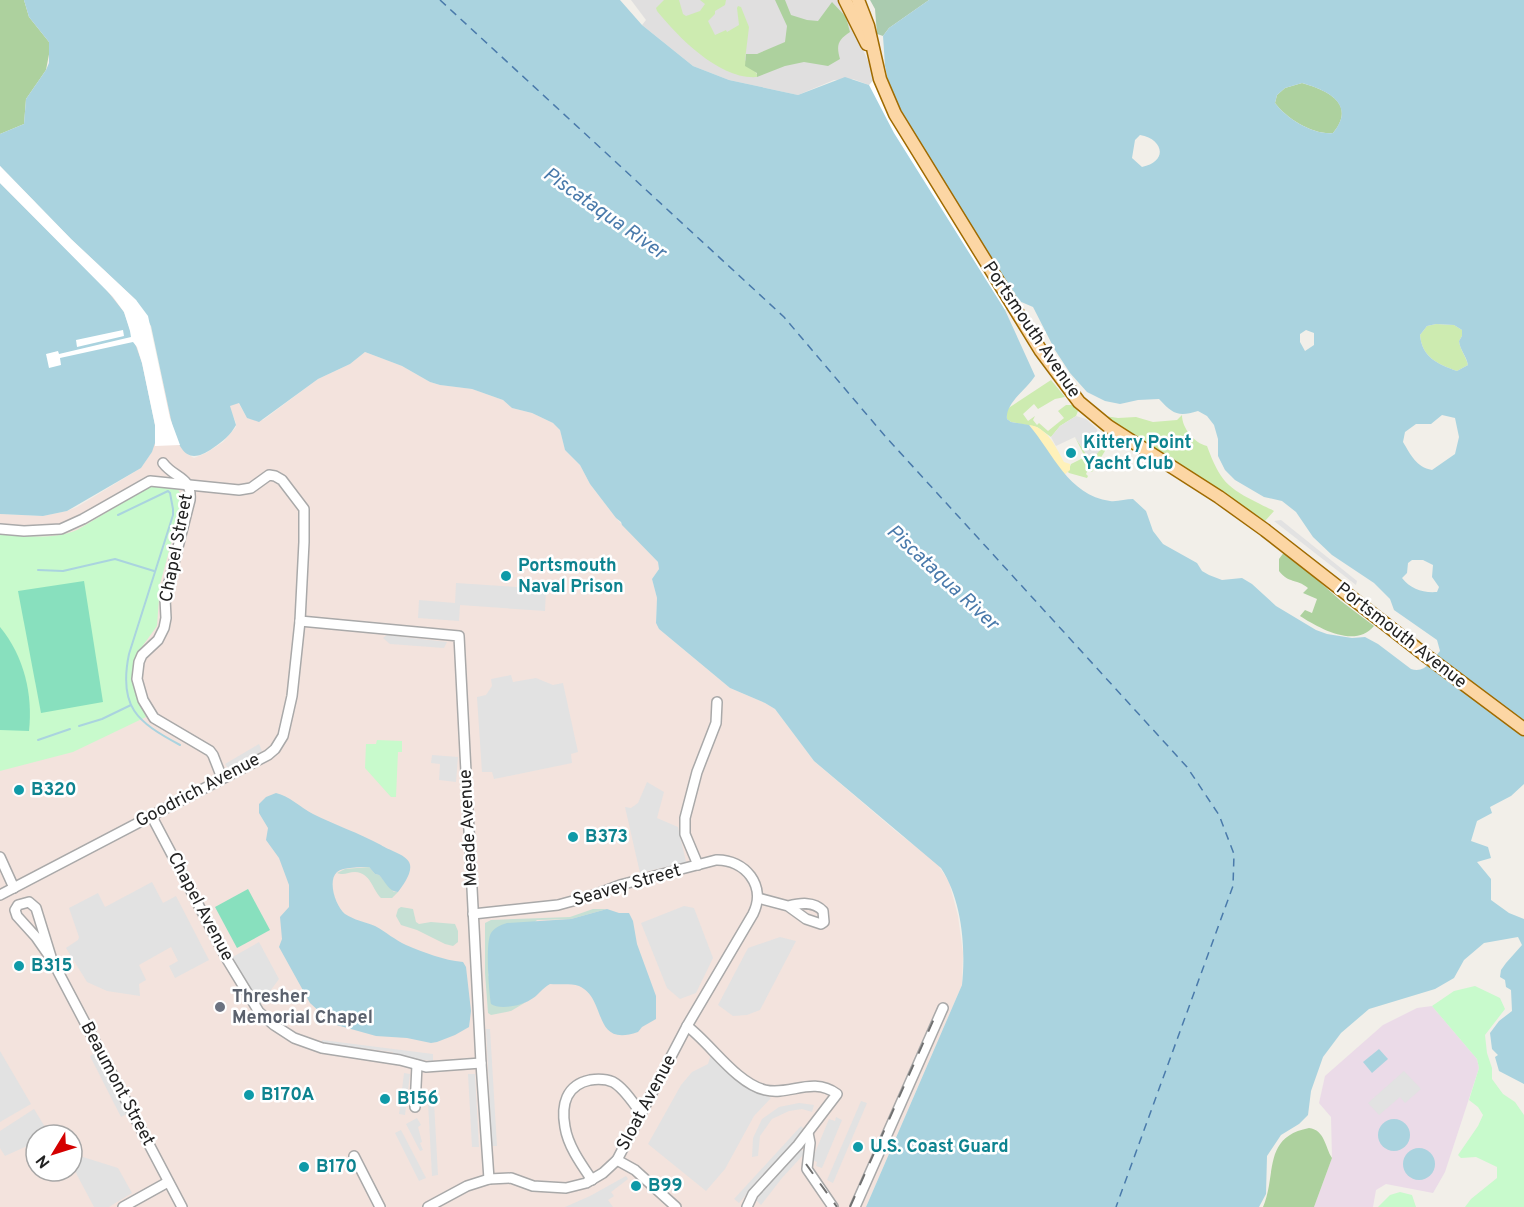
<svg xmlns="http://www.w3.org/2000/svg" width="1524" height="1207" viewBox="0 0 1524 1207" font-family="Overpass,sans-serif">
	<rect width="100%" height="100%" fill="#f2efe9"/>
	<polygon fill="#e0dfdf" points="631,0 839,0 849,16 875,78 869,85 853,79 834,80 798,95 729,80 693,66 642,25 646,20"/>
	<polygon fill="#ebdbe8" points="1432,1006 1477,1059 1479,1068 1445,1172 1433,1193 1386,1184 1376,1190 1373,1207 1314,1207 1332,1158 1331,1117 1319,1103 1325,1076 1383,1025 1417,1008"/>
	<path fill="#f3e3dd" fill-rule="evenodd" d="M0,166L71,239L136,300L159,368L177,442L187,454L194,458L206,453L223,442L236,427V423L229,406L238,402L247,418L263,420L318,379L350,364L365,352L402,366L430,382L440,385L472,389L503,400L512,408L532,413L553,423L560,430L565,450L580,465L590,484L616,518L658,562L659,569L652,579L657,598L656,623L659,629L730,688L765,703L775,709L814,761L897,832L937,863L949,882L958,916L963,953L962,985L866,1207H0V514L43,516L67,511L77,507L141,468L152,452L155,425L146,384L124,312L0,183ZM36,1135H72V1171H36Z"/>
	<g fill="#cdebb0">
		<path d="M664,0H679L683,14L686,16L700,11L705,4L700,0H726L725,5L715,11V14L708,21L715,35L726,30L727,32L739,25L737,8L738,6L741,7L749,27L745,60L757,74V77C720,80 679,38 657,11L656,8Z"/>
		<path d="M1436,324L1454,325L1462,330V336L1459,341C1460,350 1466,356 1468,365L1457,371C1437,364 1422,357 1420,335L1427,326Z"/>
		<polygon points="1051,380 1065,397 1055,399 1038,409 1034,404 1023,414 1028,421 1035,416 1033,420 1037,425 1039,423 1048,431 1064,418 1058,411 1066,405 1072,405 1078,411 1076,416 1060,426 1051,437 1037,427 1011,422 1007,419 1007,409"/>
		<path d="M1182,415C1182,428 1194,443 1207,446C1220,481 1227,488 1260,504C1265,507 1269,508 1274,511L1265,521L1105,416L1118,418L1136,417L1153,422L1177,420Z"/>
		<polygon points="1103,433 1108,434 1113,438 1092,472 1088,470 1086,474 1088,476 1087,478 1069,473 1068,472 1071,464 1085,457 1075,437 1086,454 1098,442 1099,435"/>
	</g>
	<g fill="#add19e">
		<polygon points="0,0 24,0 29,17 49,42 50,49 46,70 26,99 24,124 0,134"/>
		<path d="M775,0H785L791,15L807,20L818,21L832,2L846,17L850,32C838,40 836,45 840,59L828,66L804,62L785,66L757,77V73L745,66L746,54H757L785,42L787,26Z"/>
		<path d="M1302,83C1327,90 1357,104 1333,133C1313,135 1287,119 1275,103L1277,95L1285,88Z"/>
		<path d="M1285,551L1341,601L1374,626C1355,649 1319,628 1300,616L1305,610L1312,613L1317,599L1303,593L1308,588C1296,578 1289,584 1279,571V559Z"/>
		<path d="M1309,1128C1325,1130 1325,1147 1332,1158L1314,1207H1263C1277,1175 1262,1137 1309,1128Z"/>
	</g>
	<g fill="#c6e0d4">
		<path d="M369,867L375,874L379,875L394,892H398L392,898H381C372,889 371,873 355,872C348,872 344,876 337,873L345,869Z"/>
		<polygon points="401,907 413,909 416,922 419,924 431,922 455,924 458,931 458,942 453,946 445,944 417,930 401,925 396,916 398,909"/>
		<polygon points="593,909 607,909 571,919 537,920 489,965 488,975 506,1006 526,1002 511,1011 491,1015 488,1013 485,973 485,923 491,920 570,917"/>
	</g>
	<path fill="#fff1ba" d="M1029,425C1047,427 1056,447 1064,462L1070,464V470L1064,475Z"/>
	<polygon fill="#aacbaf" points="870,0 929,0 889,28 883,36 877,34 875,9"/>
	<g fill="#c8facc">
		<path d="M151,486L178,489L183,500L160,584L157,626L136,655L133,665L134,689L146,717L73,752L0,771V534C27,536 52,540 77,530Z"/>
		<polygon points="377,740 402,741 402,752 398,752 396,797 391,797 365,768 366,744 376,744"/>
		<polygon points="1475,986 1500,998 1505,1009 1485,1035 1487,1053 1492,1068 1492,1079 1503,1094 1515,1102 1524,1115 1524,1207 1465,1207 1471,1199 1497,1178 1497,1167 1476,1157 1461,1158 1458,1155 1478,1126 1483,1115 1478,1107 1469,1100 1479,1068 1477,1059 1432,1006 1454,991"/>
		<polygon points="1400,1192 1412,1195 1416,1207 1378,1207 1390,1195"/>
	</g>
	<g fill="#88e0be">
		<polygon points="84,581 103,702 41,713 18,591"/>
		<path d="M0,627C24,656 33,694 29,731L0,730Z"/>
		<polygon points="248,889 270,930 237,948 215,907"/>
	</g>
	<g fill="#e2e2e2">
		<polygon points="1076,416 1086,419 1097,429 1100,450 1092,460 1086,454 1075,437 1056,446 1051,437 1060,426"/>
		<polygon points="1281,520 1357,581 1356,585 1274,521"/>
		<polygon points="456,583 546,589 545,611 460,605 459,621 418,618 419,600 455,603"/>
		<polygon points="387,635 447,642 444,648 390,644 383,638"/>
		<polygon points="511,675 513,682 536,678 553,685 563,683 578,752 571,754 572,763 494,779 492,772 482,772 477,697 486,695 492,686 491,679"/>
		<polygon points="259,744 262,751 229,770 225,764"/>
		<polygon points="432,755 458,757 456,782 439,780 440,764 431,763"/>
		<polygon points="647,782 664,792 657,818 678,827 686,862 640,873 625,807 631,808 638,803"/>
		<polygon points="152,882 163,903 176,896 209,960 175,978 169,966 178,961 171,947 139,965 146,980 139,984 140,996 107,991 87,982 66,948 78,940 79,937 69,908 98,893 105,907"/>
		<polygon points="684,906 694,908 713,958 696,993 680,999 667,988 641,923"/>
		<polygon points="780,937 796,941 760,1010 747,1015 733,1016 718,1005 748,948"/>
		<polygon points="259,942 279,979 260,1005 231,958"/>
		<polygon points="486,1029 490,1029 497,1146 492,1146"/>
		<polygon points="322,1040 433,1054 433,1061 392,1056 393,1052 322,1043"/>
		<polygon points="0,1051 31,1104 0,1122"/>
		<polygon points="97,1052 127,1114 121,1117 90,1056"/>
		<polygon points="711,1054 751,1088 771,1098 754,1116 725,1169 706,1191 648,1144 681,1085 692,1072 708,1064"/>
		<polygon points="1404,1071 1421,1089 1405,1103 1400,1097 1379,1115 1368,1103"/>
		<polygon points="404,1073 410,1074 405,1115 399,1114"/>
		<polygon points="468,1074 475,1074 479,1147 472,1147"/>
		<polygon points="861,1101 867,1103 833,1183 827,1180"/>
		<polygon points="428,1102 434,1102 438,1175 432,1176"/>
		<polygon points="799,1103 814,1105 812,1112 802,1109 789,1111 772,1119 760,1136 758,1156 752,1157 753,1138 762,1119 779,1107"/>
		<polygon points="34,1109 50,1135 36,1135 36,1142 5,1156 0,1148 0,1131"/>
		<polygon points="836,1117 842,1120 822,1168 816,1166 817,1162 812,1160 829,1119 835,1121"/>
		<polygon points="417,1118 421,1125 418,1127 422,1142 420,1143 423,1150 420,1151 406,1124"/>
		<polygon points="801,1126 806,1131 770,1167 739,1203 734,1199"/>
		<polygon points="401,1130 426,1178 419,1181 395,1133"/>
		<polygon points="800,1148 805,1153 782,1178 761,1205 756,1200 776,1173"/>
		<polygon points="83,1157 118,1168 132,1193 109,1207 94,1207 77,1175 72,1162"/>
		<polygon points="626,1176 628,1179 611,1192 614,1196 608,1200 613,1207 565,1207 590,1196"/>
	</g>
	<g fill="#aad3df" fill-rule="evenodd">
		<path d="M24,0H620L642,25L693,66L729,80L798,95L845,77L869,85L885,66L883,36L889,28L929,0H1524V784L1511,796L1490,807L1492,813L1477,821L1471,841L1488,847L1491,858L1477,862L1491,879V900L1509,913L1524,919V1084L1499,1071L1495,1057L1498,1055L1492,1049L1490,1033L1499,1021L1512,1011L1511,990L1506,987L1505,980L1500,977L1501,970L1506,963L1522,945L1518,937L1484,943L1464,960L1454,978L1435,989L1369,1009L1341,1033L1323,1057L1311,1091L1308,1115L1299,1124L1281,1135L1267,1156L1266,1194L1259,1207H866L962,985C966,948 962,900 941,868L814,761L775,709L765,703L730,688L659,629L656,623L657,598L652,579L659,569L658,562L622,525L621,522L616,518L590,484L580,465L565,450L560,430L553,423L532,413L512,408L503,400L472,389L440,385L430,382L402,366L365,352L350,364L318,379L259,422L247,418L239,403L230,406L236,425C230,436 223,441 213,448C189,465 181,453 173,429L151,326L136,300L71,239L0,166V134L24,124L26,99L46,70L49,63V42L29,17ZM1302,83C1327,90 1357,104 1333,133C1313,135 1287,119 1275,103L1277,95L1285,88ZM1140,135C1164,139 1168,162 1142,167L1132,158L1135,140ZM1019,301L1033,307L1055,350L1070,373L1087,392L1105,401L1120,404L1138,400L1159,399C1173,414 1178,417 1198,411L1207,416L1214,425L1218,439V456L1225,470L1235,480L1264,497L1282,501L1296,512L1313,537L1332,555L1374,583L1390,599L1394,610L1437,640L1440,651C1432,660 1425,674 1411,669L1378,644L1365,637L1352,638L1327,634L1316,630L1276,606L1252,584L1242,578L1222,580L1209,575L1202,571L1197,563L1163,544L1153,531L1146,511L1133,499C1126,499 1117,502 1110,501C1068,495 1053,453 1029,425L1011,422L1007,419C1005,403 1027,389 1035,376L1005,310ZM1436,324L1454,325L1462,330V336L1459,341C1460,350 1466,355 1468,365L1457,371C1437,364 1422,357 1420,335L1427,326ZM1306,330L1314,333V345L1305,351L1300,342V334ZM1442,415L1455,418L1459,437L1455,454L1432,470C1416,467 1411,455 1403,442L1405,432L1416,424H1431ZM1412,560H1423L1433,565L1432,577L1439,587L1437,592C1422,593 1411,589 1402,578L1407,573L1408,563Z"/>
		<polygon points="0,183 105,288 124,312 142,363 155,425 156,440 152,452 141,468 67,511 43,516 0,514"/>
		<path d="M276,793C289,796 300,807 313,814C335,825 359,833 381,845C388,850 405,854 409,862C414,871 403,885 398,892C389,892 385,881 379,875L375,874L369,867C361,867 343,867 337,872C327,881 336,907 345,914C354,920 365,922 375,926C386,932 395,940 406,945C425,953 443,960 463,962L466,967L471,1011L469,1027L455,1035L437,1042L431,1043L407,1038L376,1036L333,1024L310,1003L279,947L282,939L280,917L289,907V885L279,858L266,840L268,828L259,813V804L266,797Z"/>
		<path d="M607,909L619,913H629L633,921L637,944L656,996V1019L642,1027L638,1032C591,1048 608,999 579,986C570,983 559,985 550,984C542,988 538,996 530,1000C521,1006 499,1010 491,1004C489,991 485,943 491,933C495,927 501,925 507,923L571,919Z"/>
		<polygon points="1379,1049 1388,1059 1372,1073 1363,1062"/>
		<circle cx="1394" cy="1135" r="16"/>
		<circle cx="1419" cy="1164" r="16"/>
	</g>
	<g fill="#fff">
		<polygon points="885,66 889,86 903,114 1016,303 1005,310 894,133 869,85"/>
		<polygon points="0,166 71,239 136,300 148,316 170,418 180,445 155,446 155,425 142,363 137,347 133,342 60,358 61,365 49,368 46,354 58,351 59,354 131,337 130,331 124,312 113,297 0,183"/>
		<polygon points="123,330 124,336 77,347 76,340"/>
	</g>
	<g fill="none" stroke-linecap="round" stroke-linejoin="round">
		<g stroke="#aad3df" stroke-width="2">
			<path d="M118,515L168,491L170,493L173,509V515L129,654C118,707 137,722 180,745"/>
			<polyline points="38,570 63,571 115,559 154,571"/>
			<polyline points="79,726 102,719 131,705"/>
			<polyline points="38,740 70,729"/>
		</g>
		<polyline stroke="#4a7aab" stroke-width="1.5" stroke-dasharray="8 6" stroke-linecap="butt" points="440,0 784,317 885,436 1187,767 1219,815 1234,854 1233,886 1116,1207"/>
		<g stroke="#a9a9a9" stroke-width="12">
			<g id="minor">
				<path d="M163,463C175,479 192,476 190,500L165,598L166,618L164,628L158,640L142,655L139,662L137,679L143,700L154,718L210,751L213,755L222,778"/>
				<polyline points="0,529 24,531 61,529 83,519 150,481 239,490 251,488 269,475 275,476 282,480 304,509 304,542 300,621 292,696 283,736 275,749 268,755 0,895"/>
				<polyline points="300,621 459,636 481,1063 489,1179"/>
				<polyline points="151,815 228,961 259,1012 274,1025 294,1038 322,1048 400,1060 426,1067 481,1063"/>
				<polyline points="0,857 14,888"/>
				<polyline points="698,865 685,834 685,818 697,772 716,723 717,702"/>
				<path d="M758,898L788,906L806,919L821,924L824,922L823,911C814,901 800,903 788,906"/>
				<polyline points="52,960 36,908 29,902 18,905 15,910 17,916 36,937 52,960 182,1207"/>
				<path d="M687,1026C711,1044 736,1083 765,1090C790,1096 812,1076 837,1094L798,1145L753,1194L747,1207"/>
				<polyline points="415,1107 417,1065"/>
				<polyline points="808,1133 810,1143 807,1169 833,1207"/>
				<polyline points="354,1156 380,1207"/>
				<polyline points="617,1160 635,1170 676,1207"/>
				<path d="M592,1180C581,1164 568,1146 565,1127C561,1105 566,1085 590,1080C597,1079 606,1079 613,1082C624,1088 633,1103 641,1113"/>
				<polyline points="123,1207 168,1182"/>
				<path d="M428,1207L467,1186L489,1179L511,1178L533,1186L566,1188L586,1183L603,1173L617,1160L687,1026L753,914C767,886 745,859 716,860L620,885L591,896L558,905L473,914"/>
				<polyline points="855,1207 943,1008"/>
			</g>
		</g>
		<g stroke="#a06b00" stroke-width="15">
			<g id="major">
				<polyline points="845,0 867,44"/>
				<polyline points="858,0 868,26 880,79 895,114 1041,351 1079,402 1108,426 1219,497 1265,530 1425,655 1524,729"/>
			</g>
		</g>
		<use href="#minor" stroke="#fff" stroke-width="9"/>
		<use href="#major" stroke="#fcd6a4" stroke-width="12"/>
		<g stroke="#707070" stroke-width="2" stroke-dasharray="12 12" stroke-linecap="butt">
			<polyline points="806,1164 837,1207"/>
			<polyline points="850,1207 937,1012"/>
		</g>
	</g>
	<g fill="#0f9aa8" stroke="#fff" stroke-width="2">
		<circle cx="1071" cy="453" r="6"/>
		<circle cx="506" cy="576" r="6"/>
		<circle cx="19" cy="790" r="6"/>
		<circle cx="573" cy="837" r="6"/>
		<circle cx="19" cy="966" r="6"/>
		<circle cx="249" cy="1095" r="6"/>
		<circle cx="385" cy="1099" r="6"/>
		<circle cx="858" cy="1147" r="6"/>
		<circle cx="304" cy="1167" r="6"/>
		<circle cx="636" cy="1186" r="6"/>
	</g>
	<circle fill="#6b7280" stroke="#fff" stroke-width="2" cx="220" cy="1007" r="6"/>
	<g text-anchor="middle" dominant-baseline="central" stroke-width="5" stroke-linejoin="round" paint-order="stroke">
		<g font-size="18" fill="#222" stroke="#fff">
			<text transform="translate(1031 330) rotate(56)">Portsmouth Avenue</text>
			<text transform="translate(177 548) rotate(-79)">Chapel Street</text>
			<text transform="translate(1401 636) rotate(38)">Portsmouth Avenue</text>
			<text transform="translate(198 791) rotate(-28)">Goodrich Avenue</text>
			<text transform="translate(469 828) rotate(-93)">Meade Avenue</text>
			<text transform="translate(627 886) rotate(-16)">Seavey Street</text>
			<text transform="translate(200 907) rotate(62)">Chapel Avenue</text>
			<text transform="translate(117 1084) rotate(62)">Beaumont Street</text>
			<text transform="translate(647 1103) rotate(-62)">Sloat Avenue</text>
		</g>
		<g font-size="18" font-weight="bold" fill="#0d838f" stroke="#fff" text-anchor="start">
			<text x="1083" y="443">Kittery Point<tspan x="1083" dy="21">Yacht Club</tspan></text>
			<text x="518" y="566">Portsmouth<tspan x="518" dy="21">Naval Prison</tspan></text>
			<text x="31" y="790">B320</text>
			<text x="585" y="837">B373</text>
			<text x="31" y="966">B315</text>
			<text x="261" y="1095">B170A</text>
			<text x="397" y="1099">B156</text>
			<text x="870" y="1147">U.S. Coast Guard</text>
			<text x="316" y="1167">B170</text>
			<text x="648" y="1186">B99</text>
		</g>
		<g font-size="18" font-weight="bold" fill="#5b616d" stroke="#fff" text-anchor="start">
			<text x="232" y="997">Thresher<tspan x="232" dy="21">Memorial Chapel</tspan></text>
		</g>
		<g font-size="20" font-style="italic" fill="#4a7aab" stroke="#fff">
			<text transform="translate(604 214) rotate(35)">Piscataqua River</text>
			<text transform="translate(942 578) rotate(43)">Piscataqua River</text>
		</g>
	</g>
	<g transform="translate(54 1153) rotate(232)"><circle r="28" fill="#ffffff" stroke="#a7a7a7" stroke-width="1.5"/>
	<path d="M0-4.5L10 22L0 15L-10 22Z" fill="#d40000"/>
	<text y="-9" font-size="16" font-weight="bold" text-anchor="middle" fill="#222222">N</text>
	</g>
</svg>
